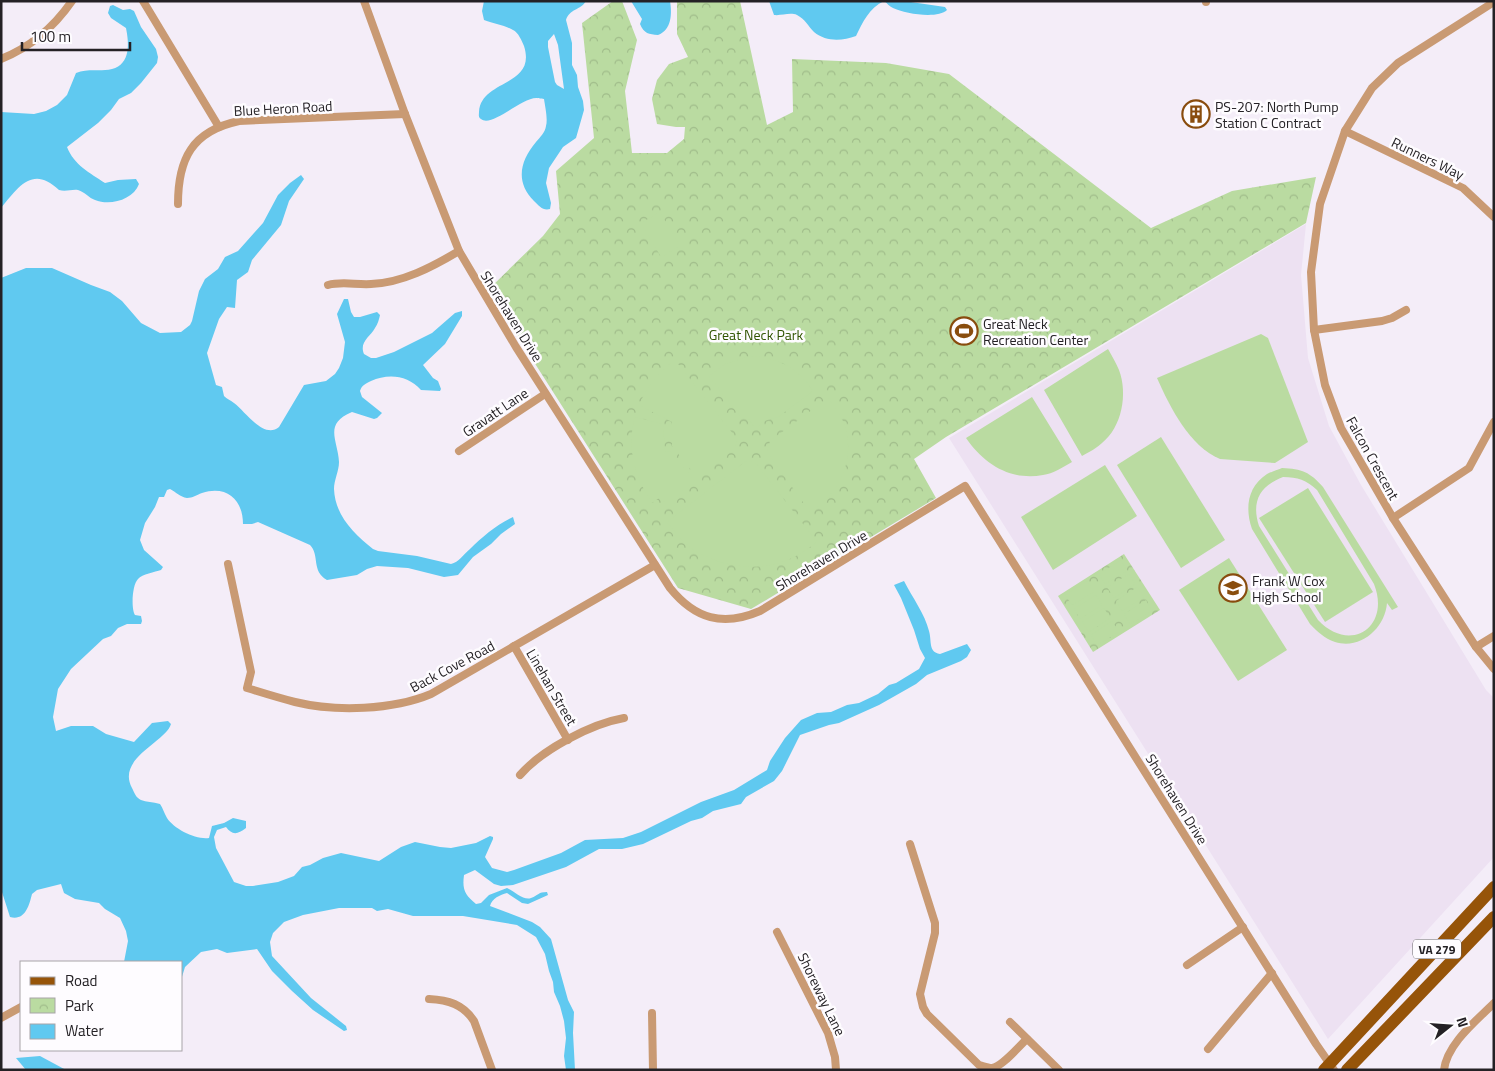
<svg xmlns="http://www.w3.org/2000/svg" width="1495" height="1071" viewBox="0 0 1495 1071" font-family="'Titillium Web',sans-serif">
	<defs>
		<pattern id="park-crowns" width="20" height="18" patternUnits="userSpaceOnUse" patternTransform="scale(1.25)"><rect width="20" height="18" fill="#badba1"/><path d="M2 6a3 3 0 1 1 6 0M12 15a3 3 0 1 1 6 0" fill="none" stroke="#a0bc8a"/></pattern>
	</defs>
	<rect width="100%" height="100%" fill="#f4edf8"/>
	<polygon fill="#ede1f2" points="1306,224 1301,275 1308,358 1329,426 1361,485 1486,690 1494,698 1494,857 1328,1039 949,438"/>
	<g fill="url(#park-crowns)">
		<polygon points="613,1 622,1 637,40 625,91 632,153 667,153 684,139 685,127 676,127 657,124 652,99 657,80 669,64 688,57 677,34 677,1 740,1 767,125 793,112 792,59 886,63 949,74 1151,228 1232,191 1316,177 1306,223 946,437 914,459 936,498 751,609 678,588 488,290 543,236 560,214 556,171 594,138 582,23"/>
		<polygon points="1124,554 1160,610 1093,652 1058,596"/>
	</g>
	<g fill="#badba1" fill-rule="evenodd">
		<polygon points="660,212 680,246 661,257 641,223"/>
		<path d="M1261,334L1268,338L1308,442L1275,463L1220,459C1189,446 1170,407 1157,378Z"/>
		<path d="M1108,349C1112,356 1116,363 1119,370C1128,394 1122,427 1102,443C1097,448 1089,452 1082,456L1044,390Z"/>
		<path d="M750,356C777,357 799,368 813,391L778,417L764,421L757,427H754L748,418L739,415L709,376L725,364Z"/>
		<path d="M675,360L737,439L735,448L698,479L672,446V422L639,405C647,386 659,372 675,360Z"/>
		<path d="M1032,397L1072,462C1063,467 1053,474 1043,475C1010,481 984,464 966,438Z"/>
		<path d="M828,398C834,406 839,413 843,421C857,457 841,492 810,512L767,452L770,441Z"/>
		<path d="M635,417L663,424L665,451L671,452L695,481L667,504L659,498L652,503C635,477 626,448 635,417Z"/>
		<polygon points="1161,437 1225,540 1181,568 1117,465"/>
		<path d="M746,461L755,462L817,542C810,547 802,553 794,557C764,572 727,569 697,552C685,545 676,533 667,522Z"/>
		<polygon points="1105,465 1137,516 1053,570 1021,517"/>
		<path d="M1282,468C1302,469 1310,472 1323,487L1398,607L1392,610L1387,603C1385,628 1361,650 1335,642C1324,638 1318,632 1310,624L1252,529C1245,509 1247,487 1267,474C1271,472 1277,470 1282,468ZM1283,477C1298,477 1306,480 1317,490L1374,584C1391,627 1350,654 1318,620L1259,526C1251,501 1260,486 1283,477Z"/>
		<polygon points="1308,488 1373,592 1325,622 1259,518"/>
		<polygon points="1229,558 1287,650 1238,681 1179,590"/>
		<polygon points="1121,560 1127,571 1105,584 1099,574"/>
		<polygon points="1129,574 1135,584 1114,598 1107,587"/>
		<polygon points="1087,581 1094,592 1072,605 1065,595"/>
		<polygon points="1137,587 1144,597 1122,611 1116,601"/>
		<polygon points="1096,595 1102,605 1080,619 1074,609"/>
		<polygon points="1146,600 1152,611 1130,624 1124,614"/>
		<polygon points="1104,608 1110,618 1089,632 1082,622"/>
		<polygon points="1112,621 1119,632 1097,645 1091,635"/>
	</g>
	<g fill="#60c9f0" fill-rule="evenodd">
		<path d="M484,1H586C581,10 569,9 566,20L572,43V65L577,75L578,87L583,101L584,110L576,138L563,147L549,168L546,183L551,203L550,209C543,211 539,206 534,201C515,182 520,161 536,142C540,137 545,133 546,126C548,119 545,106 544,99C544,99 537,98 537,98C522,97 492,128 481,119C478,117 479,115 479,112C481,79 537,87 524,46C522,41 518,32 513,30C507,26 492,23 484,20L482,11ZM554,34L558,45L564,89L557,85L555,82L548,47V41Z"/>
		<path d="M631,1H670C672,13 672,30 658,35C649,34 644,34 640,24L642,19Z"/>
		<path d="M769,1H904L945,7L947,10C938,19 905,14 893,8C890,7 887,3 884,1C869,8 863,22 856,36C842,41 826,42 814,32C808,26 805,19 797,15C790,12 781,16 774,15Z"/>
		<path d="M113,5L123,10L130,9L134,11L141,27L156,49L158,57L157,63L141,83L131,93L119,99L111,110L98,123L67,147C74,165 90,173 105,183L118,180L136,179L139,184C133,200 110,206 95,200C89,198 85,192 78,190C72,189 66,192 59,190C33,165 19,186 1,208V112L34,114L46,111L57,105L67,95L76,73C88,68 100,72 112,69C131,64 129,43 126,28L111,18L108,13L110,6Z"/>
		<path d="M301,175L304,179L289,201L281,225L252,260L248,272L237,280L235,308L227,307L219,319L207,353L216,385L222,387L224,396C227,399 230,400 234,403C245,411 264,440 279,427L304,385L326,381L335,374L339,368L343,358L345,342L337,314L344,299H348L351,312L354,317H360L377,312L380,315C379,319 378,324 375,328C370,337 359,342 364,354L371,358H376L394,352L432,333L455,313L462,311V316L445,344L423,365L433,378L438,381L441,389L440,391L421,390C408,375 388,373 371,381C365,384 362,385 360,391L362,397L382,413L377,418L374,419L352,412C323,424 338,440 339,462C339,471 334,480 334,489C335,515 353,533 373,549L378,551L417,556L451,564C459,562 463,555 470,549C482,537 497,524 513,517L515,524L501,534L491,544L473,557L458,575L444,577L408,568L377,566L367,569L357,575L327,580C311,571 320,555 310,545L258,522L252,524H243C243,500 227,485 202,493C196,495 193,498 187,498C180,497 176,492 170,489L167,490L164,497H159L155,507L145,523L140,540L144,550L163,567L161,570C155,572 142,574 138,579C132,585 131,609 135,615L141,616L142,621L141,624H127L118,628L111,636L103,639L71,669L58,689L53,717L56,731L71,726H93L106,734L134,742L152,723L168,721L171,724C166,742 116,758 132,788C134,792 136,798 141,800C146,802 153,802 160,804C163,808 164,813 167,818C174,829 196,840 209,838L212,826L224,823L233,818L246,821V828C237,835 232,835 226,827L217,830L214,837L216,848L234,882L246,886H253L278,882L294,876L302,867L310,865L323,858L341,853L379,861L401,847L415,842L440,847L451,848L476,843L490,836L493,837V839L485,857L492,868L507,872L514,870L561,853L585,840L623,838L641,832L701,802L734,790L767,770L770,761L785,738L801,720L817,713L831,712L847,705L859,703L878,694L889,685L896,683L919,669L925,658L920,649L914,630L901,598L894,585L904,581C912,597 925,614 929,631C932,641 928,652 940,654L967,644L971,650L967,657L961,661L927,675L916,684L879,705L839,723L829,725L800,735L782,771L774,781L746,797L741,804L713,811L702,818L691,821L643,844L622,849H599L566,867L513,885L501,886L494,884L475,870L464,875C462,890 465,895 476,904L481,903L489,895L507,888C514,891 524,901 531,898C539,895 538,892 547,892L548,895L528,904L522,903L507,893C500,895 492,898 490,906L532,922L540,927L551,939L568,1000L574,1012L573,1033L575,1070H566L564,1056L566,1038L564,1021L560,1006L554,992L553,982L549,971L545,954L536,937L517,925L463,916H413L388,909L377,911L372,908H339L303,915L284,922L273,933L270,942L272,956L311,998L346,1026L347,1030L344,1031L313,1010L292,991L272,971L257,949L227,953L217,949L201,952L185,967L181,980V962H124L128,941L126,931L120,918L105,909L99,903L75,899L64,893L61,884L37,890L32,894C29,906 25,921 10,917L1,889V278L26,268H52L91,285L110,292L122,301L141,323L160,333L181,332L190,325L192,321L199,291L205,279L218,269L225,257L238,251L263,223L278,195L290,183Z"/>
		<polygon points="40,1056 66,1070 26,1070 16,1058"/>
	</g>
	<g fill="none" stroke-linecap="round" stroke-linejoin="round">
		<g stroke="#c99a73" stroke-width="8">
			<polyline points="143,1 219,127"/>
			<path d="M364,1L405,114L459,251L516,347L670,588C695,619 723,627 760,611L965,486L1316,1044L1334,1070"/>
			<polyline points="1206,2 1206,1"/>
			<polyline points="1494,2 1398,63 1372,88 1345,131 1320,204 1311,272 1314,330 1325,385 1341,428 1393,518 1476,647 1494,669"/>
			<path d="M1,59C31,47 54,27 72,1"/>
			<polyline points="1345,131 1463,188 1494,217"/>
			<path d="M178,204C178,159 192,131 239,121L405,114"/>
			<path d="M328,285C342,281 356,285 371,284C402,283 432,267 459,251"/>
			<polyline points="1314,330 1382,321 1392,318 1406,310"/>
			<polyline points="459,451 545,394"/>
			<polyline points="1393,518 1469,468 1494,422"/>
			<path d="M228,564L251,672L247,688C263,693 279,698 295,702C336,712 393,710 431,694L655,565"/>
			<polyline points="514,646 568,740"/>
			<polyline points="1476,647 1494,636"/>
			<path d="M520,775C542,750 590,724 624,718"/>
			<path d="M910,844L935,923V933L920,994L923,1007L927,1014L979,1065C983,1066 988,1068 992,1068C1002,1067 1019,1046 1027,1039"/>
			<polyline points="777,932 828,1033 835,1057 836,1070"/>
			<polyline points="1187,965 1243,927"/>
			<path d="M429,999C448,1000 463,1004 474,1021L492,1070"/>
			<polyline points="652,1013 653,1070"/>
			<polyline points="1,1018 21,1007"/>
			<polyline points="1010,1022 1059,1070"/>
			<polyline points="1208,1049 1272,973"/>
			<path d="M1444,1070C1447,1044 1476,1021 1494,1003"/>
		</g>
		<g stroke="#965409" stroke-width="12">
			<polyline points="1324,1070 1494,887"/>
			<polyline points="1347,1070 1494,917"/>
		</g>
	</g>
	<defs>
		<g id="building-ring" transform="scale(1.4375)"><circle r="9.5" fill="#fefcff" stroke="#894c0e" stroke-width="1.5"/><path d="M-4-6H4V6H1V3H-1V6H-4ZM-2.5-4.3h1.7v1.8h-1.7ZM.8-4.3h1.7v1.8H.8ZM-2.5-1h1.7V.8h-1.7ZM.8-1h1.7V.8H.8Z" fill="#894c0e"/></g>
		<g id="stadium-ring" transform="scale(1.4375)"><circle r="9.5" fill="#fefcff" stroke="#894c0e" stroke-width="1.5"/><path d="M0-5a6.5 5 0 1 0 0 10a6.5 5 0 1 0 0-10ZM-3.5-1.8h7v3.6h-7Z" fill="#894c0e"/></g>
		<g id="school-ring" transform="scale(1.4375)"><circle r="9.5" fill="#fefcff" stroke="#894c0e" stroke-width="1.5"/><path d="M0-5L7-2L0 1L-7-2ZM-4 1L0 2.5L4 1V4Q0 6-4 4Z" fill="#894c0e"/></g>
	</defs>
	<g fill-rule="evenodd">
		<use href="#building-ring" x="1196" y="114"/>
		<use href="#stadium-ring" x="964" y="331"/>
		<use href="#school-ring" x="1233" y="588"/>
	</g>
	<g text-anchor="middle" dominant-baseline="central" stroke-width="5" stroke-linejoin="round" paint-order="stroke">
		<rect fill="#fefcff" stroke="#656366" stroke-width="1" x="1413" y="939.5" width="48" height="19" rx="4"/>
		<g font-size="12" font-weight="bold" fill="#242125">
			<text x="1437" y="949">VA 279</text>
		</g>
		<g font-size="14" fill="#242125" stroke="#fefcff" text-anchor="start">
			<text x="1215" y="106">PS-207: North Pump<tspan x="1215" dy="16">Station C Contract</tspan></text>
			<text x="983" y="323">Great Neck<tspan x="983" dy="16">Recreation Center</tspan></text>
			<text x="1252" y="580">Frank W Cox<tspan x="1252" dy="16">High School</tspan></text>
		</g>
		<g font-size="14" fill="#242125" stroke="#fefcff">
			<text transform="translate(283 108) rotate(-3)">Blue Heron Road</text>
			<text transform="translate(1428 158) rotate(26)">Runners Way</text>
			<text transform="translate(512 316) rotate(58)">Shorehaven Drive</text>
			<text transform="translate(495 412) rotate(-34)">Gravatt Lane</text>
			<text transform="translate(1373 458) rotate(61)">Falcon Crescent</text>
			<text transform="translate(821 560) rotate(-31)">Shorehaven Drive</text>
			<text transform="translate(452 666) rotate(-28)">Back Cove Road</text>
			<text transform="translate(552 687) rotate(60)">Linehan Street</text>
			<text transform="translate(1177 799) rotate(58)">Shorehaven Drive</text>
			<text transform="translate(822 994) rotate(64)">Shoreway Lane</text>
		</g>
		<g font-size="14" fill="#305400" stroke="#fefcff">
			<text x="756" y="334">Great Neck Park</text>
		</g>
	</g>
	<rect width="1495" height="1071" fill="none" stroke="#242125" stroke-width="5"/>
	<rect x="20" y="961" width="162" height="90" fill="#fefcff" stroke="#a7a4a8"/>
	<rect x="30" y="977" width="25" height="8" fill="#965409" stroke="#a7a4a8"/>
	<text x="65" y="986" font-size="15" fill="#242125">Road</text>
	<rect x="30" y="998" width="25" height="15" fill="url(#park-crowns)" stroke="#a7a4a8"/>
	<text x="65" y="1011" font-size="15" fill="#242125">Park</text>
	<rect x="30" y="1024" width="25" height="15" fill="#60c9f0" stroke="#a7a4a8"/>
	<text x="65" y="1036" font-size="15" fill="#242125">Water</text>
	<g transform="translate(1450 1026) rotate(73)" stroke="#fefcff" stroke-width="4" paint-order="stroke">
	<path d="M0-4L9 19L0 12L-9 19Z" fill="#242125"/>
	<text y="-8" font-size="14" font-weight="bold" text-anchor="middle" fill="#242125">N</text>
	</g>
	<path d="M22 42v8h108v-8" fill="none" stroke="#242125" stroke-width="2.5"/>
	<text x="30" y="42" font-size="15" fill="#242125" stroke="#fefcff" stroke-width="4" paint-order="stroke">100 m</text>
</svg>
